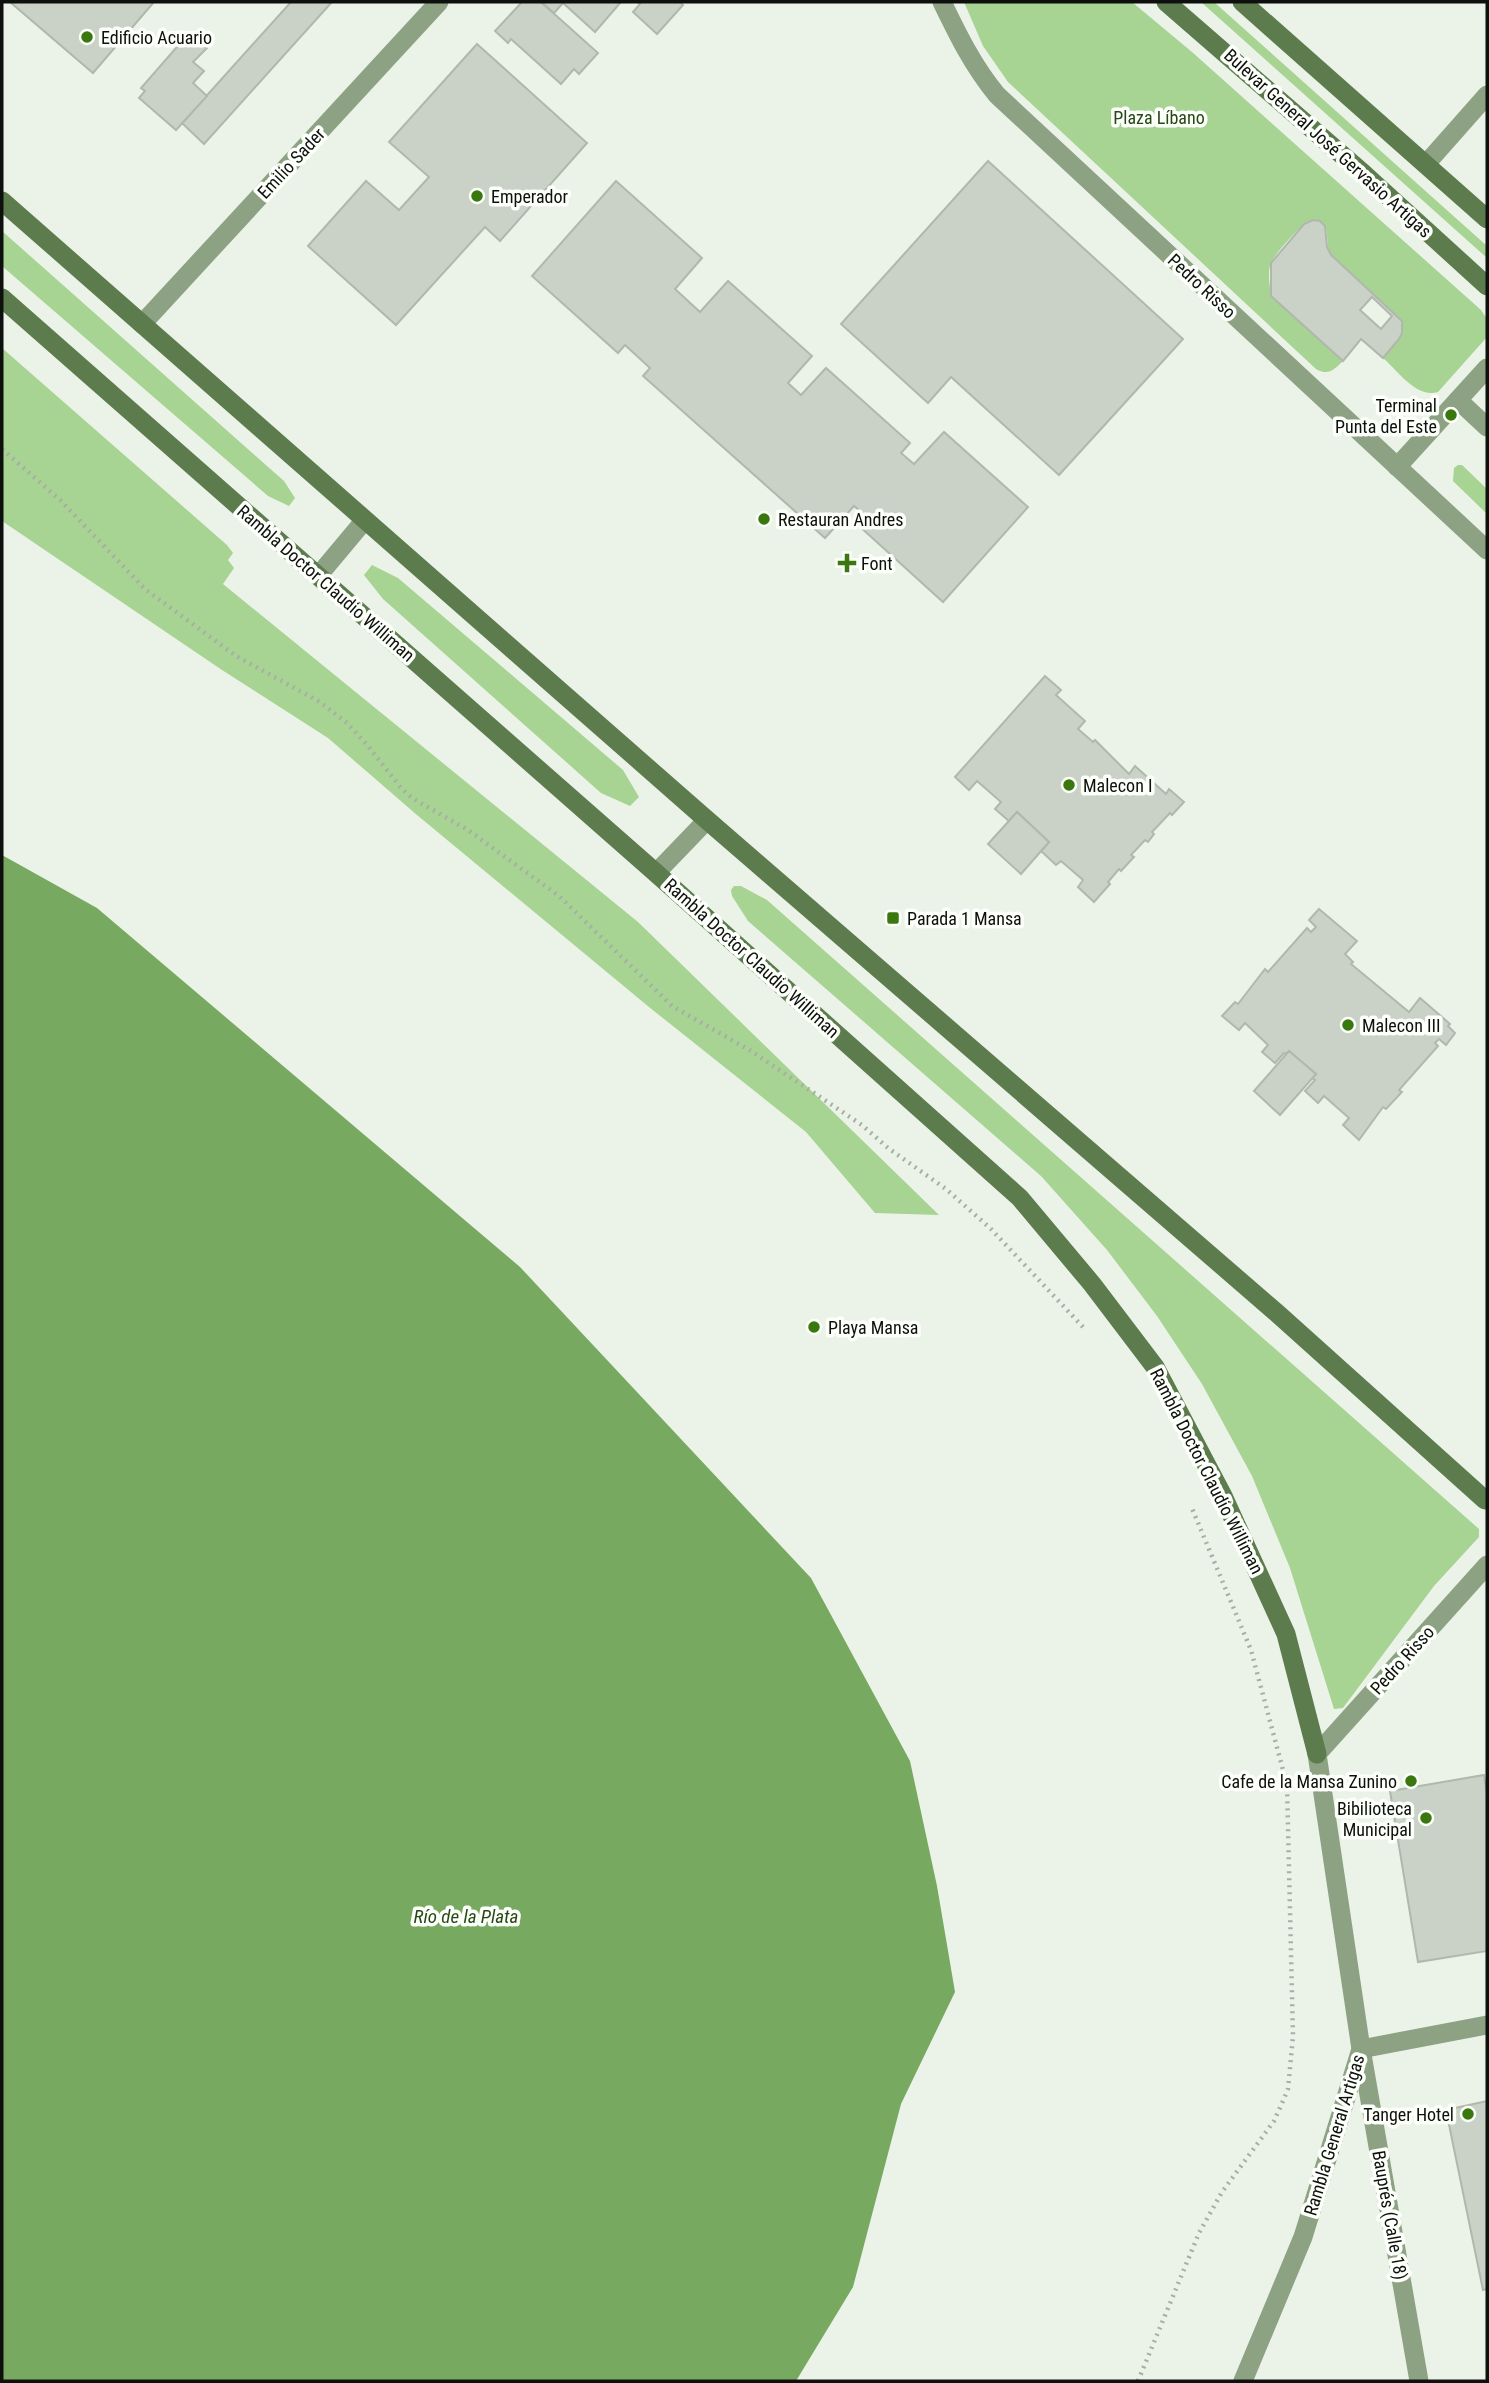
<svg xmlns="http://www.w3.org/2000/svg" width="1489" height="2383" viewBox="0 0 1489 2383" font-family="'Roboto Condensed',sans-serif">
	<rect width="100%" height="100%" fill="#ebf3e8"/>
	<g fill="#a7d393">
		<path d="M964,2H1132L1192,52L1481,310L1487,319V337L1438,392C1417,399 1398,371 1383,358C1393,346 1405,337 1402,320L1331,255C1325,246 1330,231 1323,223C1319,220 1312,219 1307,222C1300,226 1274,255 1271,263C1267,272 1270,286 1271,296L1343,361C1334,370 1328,376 1316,369L1008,82L983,46Z"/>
		<polygon points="1201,2 1214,2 1487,246 1487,258"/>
		<polygon points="2,231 284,481 295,498 289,506 268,496 2,266"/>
		<polygon points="2,348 227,545 233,553 228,560 234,568 223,584 638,922 939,1215 875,1213 806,1132 649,1007 417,815 328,738 222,670 2,521"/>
		<polygon points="1458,465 1462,465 1487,489 1487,514 1453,481 1454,468"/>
		<polygon points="372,565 398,578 623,770 639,797 630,806 601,793 383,599 364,575"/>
		<polygon points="734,886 741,886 767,900 1479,1529 1479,1537 1434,1586 1343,1708 1334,1709 1290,1568 1252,1476 1202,1384 1157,1316 1107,1250 1041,1176 748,921 732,896 731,890"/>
	</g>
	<polygon fill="#78a960" points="2,855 97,908 520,1267 811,1578 910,1761 937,1886 955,1992 901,2104 853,2287 796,2381 2,2381"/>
	<g fill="#cad2c7" stroke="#b0b8ad" stroke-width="2" fill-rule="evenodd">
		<polygon points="10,2 154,2 93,73"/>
		<polygon points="291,2 332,2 204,144 182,123"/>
		<polygon points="522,2 541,2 598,53 579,74 574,69 561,84 511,39 508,43 495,31"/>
		<polygon points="541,2 621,2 595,32 563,3 554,13"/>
		<polygon points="637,2 680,2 683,5 657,34 633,12 640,4"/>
		<polygon points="190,32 207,48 193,62 204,71 193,83 207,96 176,130 139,98 145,91 141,88"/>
		<polygon points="477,44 587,143 500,241 485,227 396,325 308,246 366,181 399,210 429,177 389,142"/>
		<polygon points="988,161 1183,339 1059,475 951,377 928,403 841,324"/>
		<polygon points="616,181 702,258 675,289 700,312 728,281 812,356 788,383 801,395 826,368 910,443 901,453 914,464 944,432 1028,507 943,602 859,526 867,517 854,506 825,538 643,376 650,368 625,345 618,353 532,276"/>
		<path d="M1313,220L1320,221L1325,226L1327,247L1331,255L1402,321V333L1399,339L1383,358L1361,339L1343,361L1271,296V263L1304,224ZM1372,297L1392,316L1381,329L1360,310Z"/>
		<polygon points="1045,676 1061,690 1056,695 1085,721 1078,729 1093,742 1095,740 1129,774 1135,766 1166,794 1169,789 1184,802 1172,815 1170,813 1152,832 1154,834 1148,842 1145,840 1131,855 1134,857 1121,871 1119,869 1108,882 1110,884 1094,902 1078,887 1083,880 1061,861 1056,865 1041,851 1049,842 1017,812 1009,821 995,809 1001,802 977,781 969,790 955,777"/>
		<polygon points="1017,812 1049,842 1021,874 988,844"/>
		<polygon points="1319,909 1357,941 1345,954 1353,962 1351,964 1409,1012 1420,998 1450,1024 1448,1026 1455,1033 1446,1045 1439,1039 1435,1043 1438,1046 1399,1090 1402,1092 1386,1109 1383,1107 1359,1140 1343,1125 1349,1118 1324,1096 1318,1103 1305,1091 1315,1080 1312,1078 1316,1074 1289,1051 1286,1054 1284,1053 1275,1063 1262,1052 1268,1045 1245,1023 1239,1030 1222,1016 1235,1002 1238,1004 1265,969 1268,972 1307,928 1311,932 1316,927 1309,920"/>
		<polygon points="1289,1051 1316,1074 1280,1115 1254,1091"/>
		<polygon points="1484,1775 1487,1796 1487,1951 1418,1962 1390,1791"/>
		<polygon points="1487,2101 1487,2289 1483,2290 1446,2110"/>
	</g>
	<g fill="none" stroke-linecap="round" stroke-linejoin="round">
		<g stroke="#a8aea5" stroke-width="4.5" stroke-dasharray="2 5" stroke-linecap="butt">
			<polyline points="2,449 60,500 145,589 236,656 320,702 347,723 368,746 401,788 412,798 468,830 559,896 672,1006 751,1051 862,1125 888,1148 946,1189 991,1229 1083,1327"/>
			<polyline points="1138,2381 1199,2233 1222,2192 1274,2121 1283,2101 1288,2089 1293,2036 1287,1785 1251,1650 1191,1506"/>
		</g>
		<g stroke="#8ca283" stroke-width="19">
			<polyline points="1426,164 1487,95"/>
			<polyline points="1458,400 1487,427"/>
			<polyline points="1397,467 1487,368"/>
		</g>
		<g stroke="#8ca283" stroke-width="19">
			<path d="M942,2C958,35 973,66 997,95L1487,550"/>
			<polyline points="142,324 439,2"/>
			<polyline points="318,576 364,521"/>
			<polyline points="656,873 707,820"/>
			<polyline points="1317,1754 1487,1565"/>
			<polyline points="1419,2381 1361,2049 1487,2025"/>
		</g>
		<polyline stroke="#8ca283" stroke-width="19" points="1243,2381 1303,2237 1361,2049 1317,1754"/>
		<g stroke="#5c7c4e" stroke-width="19">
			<polyline points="1166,2 1364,174 1487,286"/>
			<polyline points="1242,2 1487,219"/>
			<polyline points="2,201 707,820 1278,1314 1485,1500"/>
			<polyline points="2,298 656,873 1020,1198 1092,1284 1155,1367 1223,1496 1286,1634 1317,1754"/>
		</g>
	</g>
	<g fill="#3b770f" stroke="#fcfffa" stroke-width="2.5">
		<circle cx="87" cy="37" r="7"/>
		<circle cx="477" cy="196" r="7"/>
		<circle cx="1451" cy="415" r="7"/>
		<circle cx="764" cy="519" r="7"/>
		<path d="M843.5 552.5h7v7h7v7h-7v7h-7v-7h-7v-7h7z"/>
		<circle cx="1069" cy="785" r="7"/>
		<rect x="886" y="911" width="14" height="14" rx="3.5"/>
		<circle cx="1348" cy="1025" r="7"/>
		<circle cx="814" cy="1327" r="7"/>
		<circle cx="1411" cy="1781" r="7"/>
		<circle cx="1426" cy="1818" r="7"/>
		<circle cx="1468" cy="2114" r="7"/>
	</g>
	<g text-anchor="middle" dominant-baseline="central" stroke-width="7" stroke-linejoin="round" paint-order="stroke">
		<g font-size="18" fill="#0d100c" stroke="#fcfffa" text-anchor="start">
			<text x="101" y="37">Edificio Acuario</text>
			<text x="491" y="196">Emperador</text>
			<text x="1437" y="405" text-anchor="end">Terminal<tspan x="1437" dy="21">Punta del Este</tspan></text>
			<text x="778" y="519">Restauran Andres</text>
			<text x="861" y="563">Font</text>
			<text x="1083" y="785">Malecon I</text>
			<text x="907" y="918">Parada 1 Mansa</text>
			<text x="1362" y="1025">Malecon III</text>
			<text x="828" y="1327">Playa Mansa</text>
			<text x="1397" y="1781" text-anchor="end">Cafe de la Mansa Zunino</text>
			<text x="1412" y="1808" text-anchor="end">Bibilioteca<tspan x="1412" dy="21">Municipal</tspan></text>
			<text x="1454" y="2114" text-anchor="end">Tanger Hotel</text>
		</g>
		<g font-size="18" fill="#274714" stroke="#fcfffa">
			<text x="1159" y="117">Plaza Líbano</text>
		</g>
		<g font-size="18" fill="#0d100c" stroke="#fcfffa">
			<text transform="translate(1328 143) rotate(42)">Bulevar General José Gervasio Artigas</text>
			<text transform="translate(291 163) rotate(-47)">Emilio Sader</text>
			<text transform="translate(1202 286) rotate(43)">Pedro Risso</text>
			<text transform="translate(326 583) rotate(41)">Rambla Doctor Claudio Williman</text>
			<text transform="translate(752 958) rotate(42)">Rambla Doctor Claudio Williman</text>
			<text transform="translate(1207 1471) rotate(63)">Rambla Doctor Claudio Williman</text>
			<text transform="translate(1402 1660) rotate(-48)">Pedro Risso</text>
			<text transform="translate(1334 2135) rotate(-73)">Rambla General Artigas</text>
			<text transform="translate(1390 2215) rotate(80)">Bauprés (Calle 18)</text>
		</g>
		<g font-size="19" font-style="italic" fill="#274815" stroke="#fcfffa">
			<text x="466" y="1916">Río de la Plata</text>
		</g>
	</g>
	<rect width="1489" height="2383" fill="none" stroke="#0d100c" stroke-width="7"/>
</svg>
